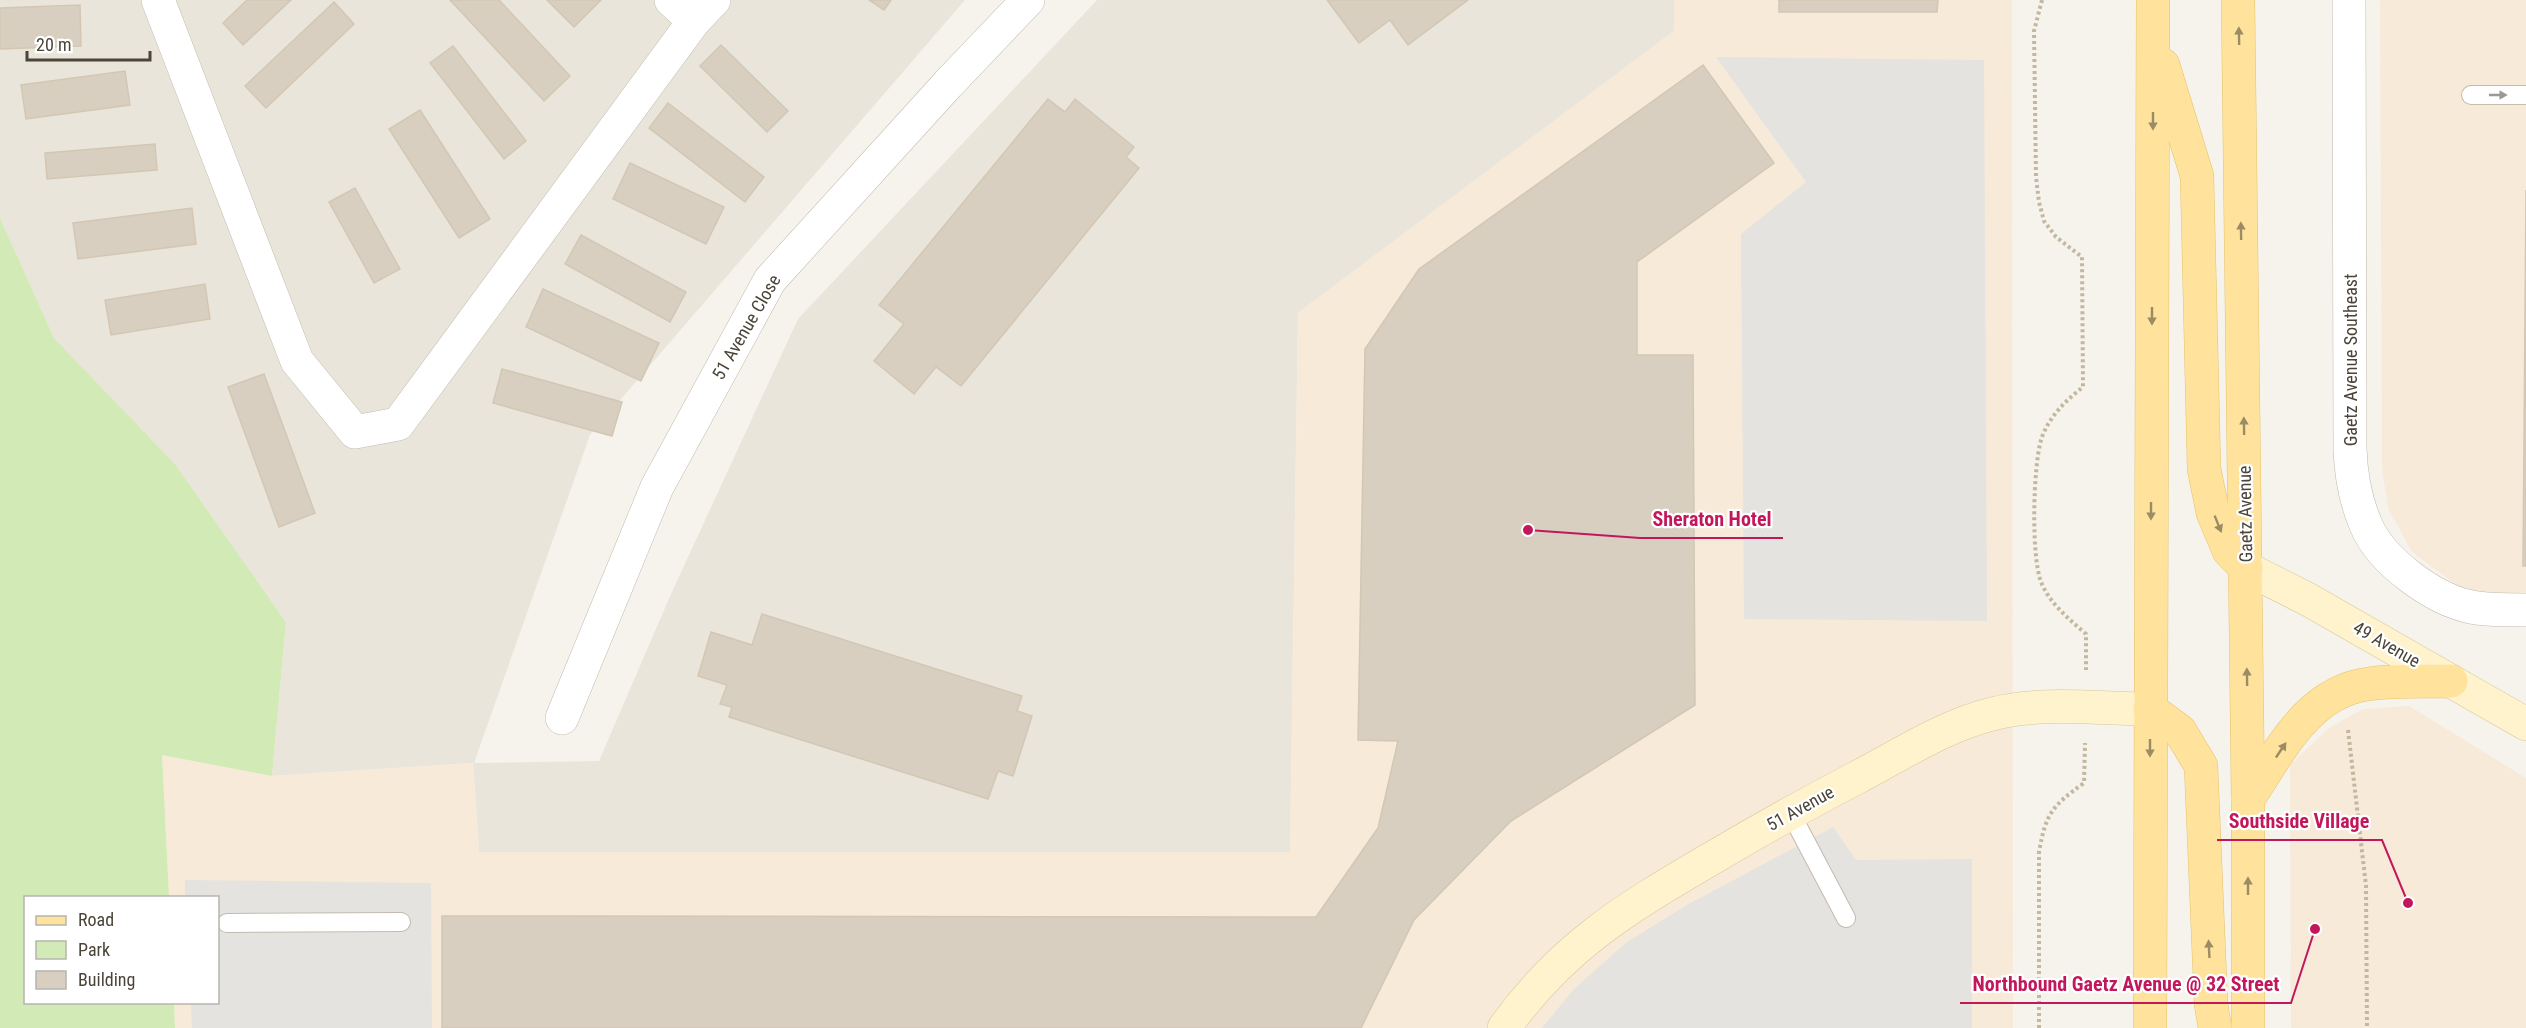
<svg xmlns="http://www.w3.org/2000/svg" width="2526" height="1028" viewBox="0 0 2526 1028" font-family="'Roboto Condensed',sans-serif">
	<rect width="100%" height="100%" fill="#f6f3ec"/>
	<polygon fill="#eae5da" points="0,0 965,0 590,435 474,763 599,761 671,594 798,319 1097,0 1674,0 1674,31 1298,313 1290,852 479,852 473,763 272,776 286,622 175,464 54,338 0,218"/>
	<g fill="#f7ead8">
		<polygon points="1674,0 2012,0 2013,1028 175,1028 174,1003 218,1002 218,898 169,897 162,755 272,776 473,763 479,852 1290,852 1298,313 1674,31"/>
		<polygon points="2380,0 2526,0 2526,610 2473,597 2412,552 2388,508 2382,469"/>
		<polygon points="2409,706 2526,778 2526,1028 2291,1028 2290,765 2329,728 2363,709"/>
	</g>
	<polygon fill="#d2eab5" points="0,218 54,338 175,464 286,622 272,776 162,755 169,897 26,898 26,1002 174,1003 175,1028 0,1028"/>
	<g fill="#e5e3e0">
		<polygon points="1716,57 1984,60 1987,621 1744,619 1741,234 1806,182"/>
		<polygon points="1833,827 1856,860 1972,859 1972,1028 1542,1028 1574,989 1627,942 1687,905"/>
		<polygon points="185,880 431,883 432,1028 192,1028 191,1003 218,1002 218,898 185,897"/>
	</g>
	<g fill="#d8cfc1" stroke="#d3c7b4" stroke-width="1.5">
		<polygon points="247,0 291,0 243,45 223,23"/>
		<polygon points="450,0 499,0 570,76 544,101"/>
		<polygon points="547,0 601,0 574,27"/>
		<polygon points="869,0 891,0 884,10"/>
		<polygon points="1327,0 1468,0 1408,45 1390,20 1359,43"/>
		<polygon points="1779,0 1938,0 1937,12 1779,12"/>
		<polygon points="334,2 354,24 266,108 245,86"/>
		<polygon points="80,5 81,46 0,49 0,8"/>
		<polygon points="721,45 788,111 767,132 700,66"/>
		<polygon points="453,46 526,141 504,159 430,63"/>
		<polygon points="1703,65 1774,163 1637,262 1637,355 1693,355 1695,705 1511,821 1414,920 1361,1028 442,1028 442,916 1316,917 1378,828 1398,741 1358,740 1365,349 1419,269"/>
		<polygon points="125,71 130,105 26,119 21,85"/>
		<polygon points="1048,99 1065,112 1075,99 1134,147 1126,157 1139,168 961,386 936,367 914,394 874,361 904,324 879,305"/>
		<polygon points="668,103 764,177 745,202 649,128"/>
		<polygon points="420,110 490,219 459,238 389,129"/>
		<polygon points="155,144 157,170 47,179 45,153"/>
		<polygon points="630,163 724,207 706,244 613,199"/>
		<polygon points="355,188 400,269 374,283 329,202"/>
		<polygon points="2526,190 2526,566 2523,566"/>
		<polygon points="192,208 196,244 78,259 73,223"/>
		<polygon points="581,235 686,292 670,322 565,264"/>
		<polygon points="205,284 210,319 111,335 105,300"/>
		<polygon points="543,289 659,343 641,381 526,327"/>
		<polygon points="502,369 622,402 612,436 493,403"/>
		<polygon points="264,374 315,513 279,527 228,387"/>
		<polygon points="762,614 1022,696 1017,711 1032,716 1013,776 998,771 988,799 729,717 732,707 720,704 727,685 698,676 711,632 752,645"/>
	</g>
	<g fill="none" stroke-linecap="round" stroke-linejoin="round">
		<g stroke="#c2bbae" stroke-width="20">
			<g id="lane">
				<polyline points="2471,95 2526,95"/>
				<polyline points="1790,812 1846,918"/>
				<polyline points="227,923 401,922"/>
			</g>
		</g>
		<g stroke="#c2bbae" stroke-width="34">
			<g id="street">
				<polyline points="158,0 297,361 355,432 398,424 694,21 714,0"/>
				<polyline points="671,0 694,21"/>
				<path d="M2349,0L2350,449C2351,476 2355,500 2366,525C2381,561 2433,599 2471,607C2489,611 2508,609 2526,610"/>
				<polyline points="562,718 657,487 770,280 948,84 1028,0"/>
			</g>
		</g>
		<g stroke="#d6c79b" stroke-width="34">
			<g id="secondary">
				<polyline points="2246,568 2309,600 2526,724"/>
				<path d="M1504,1028C1562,947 1625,909 1709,860C1758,831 1806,804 1856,778C1900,755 1944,726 1992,714C2042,701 2099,709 2150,709"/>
			</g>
		</g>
		<g stroke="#e6c16a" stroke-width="34">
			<g id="primary">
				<polyline points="2238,0 2248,799 2248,1028"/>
				<polyline points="2163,65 2197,176 2204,469 2213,513 2229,551 2246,568"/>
				<polyline points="2150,709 2180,731 2201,766 2211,1004 2215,1028"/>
				<path d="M2248,799C2279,753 2307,692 2368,684C2395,680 2424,682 2451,681"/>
				<polyline points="2150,1028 2153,0"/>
			</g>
		</g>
		<g stroke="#c4b79f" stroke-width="4" stroke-dasharray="3 3" stroke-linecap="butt">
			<path d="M2042,0L2034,31L2036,177L2039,202L2044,221L2056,237L2082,257L2083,387C2065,401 2048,418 2041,440C2033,469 2031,555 2041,582C2050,604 2069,619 2086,634V670"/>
			<polyline points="2348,730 2366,886 2367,1028"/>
			<path d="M2039,1028V852C2046,813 2052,806 2084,783L2085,743"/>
		</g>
		<use href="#lane" stroke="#fff" stroke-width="18"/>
		<use href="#street" stroke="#fff" stroke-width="33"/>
		<use href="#secondary" stroke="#fff3cd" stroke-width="33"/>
		<use href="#primary" stroke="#ffe39c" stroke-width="33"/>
	</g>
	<defs><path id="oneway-solid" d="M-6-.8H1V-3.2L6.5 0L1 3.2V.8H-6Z" transform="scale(1.5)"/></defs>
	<g fill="#9c8c66">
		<use href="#oneway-solid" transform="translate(2239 36) rotate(-91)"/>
		<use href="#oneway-solid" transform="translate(2153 121) rotate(90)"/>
		<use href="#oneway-solid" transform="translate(2241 231) rotate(-91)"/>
		<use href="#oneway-solid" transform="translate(2152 316) rotate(90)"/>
		<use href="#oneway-solid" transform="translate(2244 426) rotate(-91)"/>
		<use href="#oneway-solid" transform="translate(2151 511) rotate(90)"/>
		<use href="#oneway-solid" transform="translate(2218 524) rotate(68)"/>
		<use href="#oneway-solid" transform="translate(2247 677) rotate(-91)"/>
		<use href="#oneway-solid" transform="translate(2150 748) rotate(90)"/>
		<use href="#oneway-solid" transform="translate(2281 750) rotate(-56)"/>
		<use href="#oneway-solid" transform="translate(2248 886) rotate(-90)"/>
		<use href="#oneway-solid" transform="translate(2209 949) rotate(-93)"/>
	</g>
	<use fill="#9c9892" href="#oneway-solid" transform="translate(2498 95)"/>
	<g text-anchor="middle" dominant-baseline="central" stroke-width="4.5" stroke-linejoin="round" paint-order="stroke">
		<g font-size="18" fill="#4b4439" stroke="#fff">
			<text transform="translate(746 327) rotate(-60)">51 Avenue Close</text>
			<text transform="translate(2350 360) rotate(-90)">Gaetz Avenue Southeast</text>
			<text transform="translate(2245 514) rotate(-91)">Gaetz Avenue</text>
			<text transform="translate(2387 644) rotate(30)">49 Avenue</text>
			<text transform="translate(1800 808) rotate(-29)">51 Avenue</text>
		</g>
	</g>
	<path fill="none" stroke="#c2185b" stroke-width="2" d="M1528 530L1640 538H1783M2408 903L2382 840H2217M2315 929L2291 1003H1960"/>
	<g fill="#c2185b" stroke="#fff" stroke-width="2">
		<circle cx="1528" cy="530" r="6"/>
		<circle cx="2408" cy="903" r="6"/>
		<circle cx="2315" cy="929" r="6"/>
	</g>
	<g font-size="20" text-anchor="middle" font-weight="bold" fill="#c2185b" stroke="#fff" stroke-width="4.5" stroke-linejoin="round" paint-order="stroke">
		<text x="1712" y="526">Sheraton Hotel</text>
		<text x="2299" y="828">Southside Village</text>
		<text x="2126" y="991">Northbound Gaetz Avenue @ 32 Street</text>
	</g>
	<rect x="24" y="896" width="195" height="108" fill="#ffffff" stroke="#b7b4b0" stroke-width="1.5"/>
	<rect x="36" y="916" width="30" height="9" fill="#ffe39c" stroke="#b7b4b0" stroke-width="1.5"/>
	<text x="78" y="926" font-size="18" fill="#4b4439">Road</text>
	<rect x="36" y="941" width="30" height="18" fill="#d2eab5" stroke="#b7b4b0" stroke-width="1.5"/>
	<text x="78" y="956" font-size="18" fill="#4b4439">Park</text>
	<rect x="36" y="971" width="30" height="18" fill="#d8cfc1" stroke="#b7b4b0" stroke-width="1.5"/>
	<text x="78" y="986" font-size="18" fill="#4b4439">Building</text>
	<path d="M27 51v9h123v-9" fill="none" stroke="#4b4439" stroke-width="3"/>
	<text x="36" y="51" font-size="18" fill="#4b4439" stroke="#ffffff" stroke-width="4.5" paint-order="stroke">20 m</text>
</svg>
